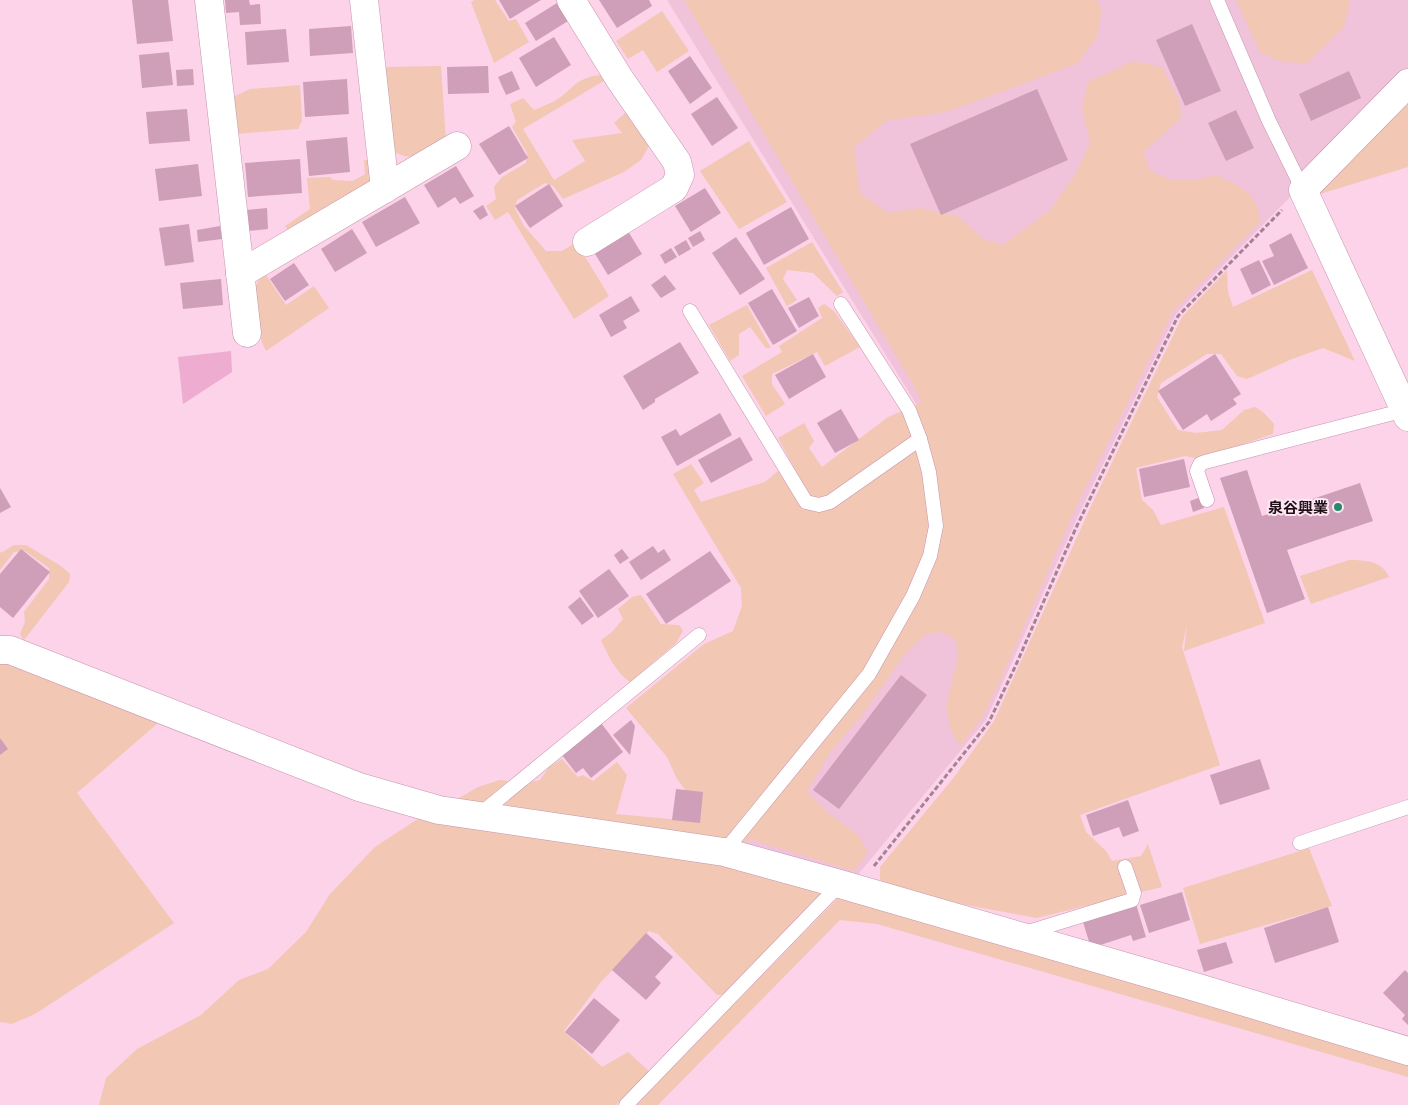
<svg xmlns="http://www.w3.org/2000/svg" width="1408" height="1105" viewBox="0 0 1408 1105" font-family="Lato,'Noto Sans JP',sans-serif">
	<rect width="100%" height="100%" fill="#fdd3e9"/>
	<polygon fill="#f0c3db" points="667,0 1408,0 1408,76 1176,314 1079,514 986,720 856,877 741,845 926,420"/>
	<g fill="#f2c7b4">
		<polygon points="475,0 495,0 509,21 516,19 529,42 494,63 471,2"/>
		<path d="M684,0H1097L1102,10L1097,37L1078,63L947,112L888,120L854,147L860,193L888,213L920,208L958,216L983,239L1003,245L1050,210L1076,173L1090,143L1082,109L1088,82L1133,61L1162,67L1180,103L1181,118L1144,152L1149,170L1171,180L1199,179L1215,175C1239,186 1258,191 1260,222L1173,311L1076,507L999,683L982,718L960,746L950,729L946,707L958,657L956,640L941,632L926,634L906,653L861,716L829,754L807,792L827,812L858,835L868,852L854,871L749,839L745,845L826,876L819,900L724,995H717L658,934L649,931L601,982L564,1031L602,1067L628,1052L650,1072L616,1105H99L106,1078L137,1049L201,1015L239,980L268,969L306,932L330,894L375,847L419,818L449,804L478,787L500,780L524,783L540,780L549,767L562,759L578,777L583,775L593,781L617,762L627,775L616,814L681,820L688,794L677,779L667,757L626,708L704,644L733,631L742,606L741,588L673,474L691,464L704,483L694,490L701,502L765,482L778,471L797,500L804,486L778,438L804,423L814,441L809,448L822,467L888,417L921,403L916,389Z"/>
		<polygon points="1236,0 1350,0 1344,27 1307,63 1282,62 1260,52"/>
		<polygon points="662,11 689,51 657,72 643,50 628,59 616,41"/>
		<path d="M441,66L446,142C425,153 416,164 393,151L385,67Z"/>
		<path d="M601,75L607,79L523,129L554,180L585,161L572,140L622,133L614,123L627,111L650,144L641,160L624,172L563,199L553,186L545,183L517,200L515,208L524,226L546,251H562L576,242L609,296L574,319L508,212L495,220L486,206L496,199L494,187L502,177L526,163L527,153L512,127L516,122L510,104L523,98L534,110C540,107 547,105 553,102C572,92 574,77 601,75Z"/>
		<polygon points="300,85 302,121 298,129 235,134 231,98 250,89"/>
		<polygon points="1408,95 1408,167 1320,194 1320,190"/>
		<polygon points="749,141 787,202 739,229 700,171"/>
		<polygon points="364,160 372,160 370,183 289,231 285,226 310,209 307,178 330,177 333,180 353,181 365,174"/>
		<polygon points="812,242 843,292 837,296 813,273 787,270 783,279 797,300 787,306 766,268"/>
		<polygon points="1227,270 1228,292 1233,307 1312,270 1355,361 1323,348 1292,359 1247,379 1237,376 1221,354 1207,354 1161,383 1157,397 1178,430 1196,433 1222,430 1244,410 1255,407 1263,412 1274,424 1273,434 1200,459 1185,456 1136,468 1142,500 1153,510 1161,525 1224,507 1265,623 1184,651 1187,625 1182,647 1220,765 1080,815 1086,832 1106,851 1112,861 1141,856 1148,844 1162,887 1037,918 950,902 894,888 880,880 880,867 955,776 994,721 1092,504 1182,317"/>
		<path d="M264,272L286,305L314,286L329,308L266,351C259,338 253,309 254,293C254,286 260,279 264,272Z"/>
		<polygon points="824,304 834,311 860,347 825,366 817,352 772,374 772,384 785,404 766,416 742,376 782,352 779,346 822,318 818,308"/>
		<polygon points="747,305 771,348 766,348 750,327 739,334 739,355 730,361 709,325"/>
		<polygon points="14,545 26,545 61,566 70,574 69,582 24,640 20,634 25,622 24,612 49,579 49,568 25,551 14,552 0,570 0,551 1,553"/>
		<path d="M1349,560C1365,560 1382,561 1389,577L1311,604L1300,576Z"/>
		<path d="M641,595L661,624L679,625L683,631L676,643L630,682C615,671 609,657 601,640L612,632L623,619L618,609L632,597Z"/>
		<polygon points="0,660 158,723 77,793 174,923 35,1014 12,1024 0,1022"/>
		<polygon points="1309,848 1332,906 1200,944 1183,888"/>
		<polygon points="843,893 1408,1057 1408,1077 877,924 840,920 658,1105 635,1105"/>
	</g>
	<polygon fill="#edacd0" points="231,351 232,372 183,404 178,357"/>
	<g fill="#cf9eb9">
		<polygon points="132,0 168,0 173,41 137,44"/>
		<polygon points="225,0 249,0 250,5 260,4 261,24 240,25 239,12 226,13"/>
		<polygon points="499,0 541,0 510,19"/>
		<polygon points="599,0 649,0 652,6 617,28"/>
		<polygon points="557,3 568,21 536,41 525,23"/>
		<polygon points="1192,24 1221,91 1185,106 1156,40"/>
		<polygon points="351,26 353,53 310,56 309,29"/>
		<polygon points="286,29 289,62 247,65 245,32"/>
		<polygon points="554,37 571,65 536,87 519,58"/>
		<polygon points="169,52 173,85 142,88 139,55"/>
		<polygon points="690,56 712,88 690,104 668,71"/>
		<polygon points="488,66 489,93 448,94 447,67"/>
		<polygon points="193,69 194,85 177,86 176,70"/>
		<polygon points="512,71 520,89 506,95 498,77"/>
		<polygon points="1349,71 1361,98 1311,121 1299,94"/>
		<polygon points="347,79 349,114 305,117 303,82"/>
		<polygon points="1037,89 1068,160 941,215 910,144"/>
		<polygon points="717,97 738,128 712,146 691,114"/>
		<polygon points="187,109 190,141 149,144 146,112"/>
		<polygon points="1236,110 1254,148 1226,161 1208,123"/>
		<polygon points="509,126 528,158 499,175 479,144"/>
		<polygon points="347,137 350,172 309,176 306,141"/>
		<polygon points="300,159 302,193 248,197 245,163"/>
		<polygon points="198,164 202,196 159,201 155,169"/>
		<polygon points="456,166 474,196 460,204 455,197 438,208 424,185"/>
		<polygon points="549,184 563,206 530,228 515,206"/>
		<polygon points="705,188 721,213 691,232 675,206"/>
		<polygon points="405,197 420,223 376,247 362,222"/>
		<polygon points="483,205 488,215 480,220 473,211"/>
		<polygon points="791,207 809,239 764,265 746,233"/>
		<polygon points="267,208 268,229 248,231 247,210"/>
		<polygon points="189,224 194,262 165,266 159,228"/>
		<polygon points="220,226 222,239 198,242 197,230"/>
		<polygon points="626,228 642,254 608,275 592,249"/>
		<polygon points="352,229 367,253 335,272 321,249"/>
		<polygon points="700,231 705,240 693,247 688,238"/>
		<polygon points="1291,233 1308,268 1274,285 1262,261 1274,256 1269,245"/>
		<polygon points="736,237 765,279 740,295 712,253"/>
		<polygon points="686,240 691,249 679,256 674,247"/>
		<polygon points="671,248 677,257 665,264 660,255"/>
		<polygon points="1259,260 1271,285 1252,295 1240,269"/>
		<polygon points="294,263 309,285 285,301 270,279"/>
		<polygon points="665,275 676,289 661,298 651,285"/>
		<polygon points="221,279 223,305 183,309 180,283"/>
		<polygon points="772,289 797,331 773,345 748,303"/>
		<polygon points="631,296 640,311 623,321 627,328 611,337 599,315"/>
		<polygon points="809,297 819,316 799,328 788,308"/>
		<polygon points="680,342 699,373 655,399 655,402 643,410 623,376"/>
		<polygon points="813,354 826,377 789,399 775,375"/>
		<polygon points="1215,354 1241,394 1233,399 1237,404 1211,421 1207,414 1183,430 1158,391"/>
		<polygon points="841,409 859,440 835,453 817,423"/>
		<polygon points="720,413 732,435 677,466 661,437 676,429 680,436"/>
		<polygon points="740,437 753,460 711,483 698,460"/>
		<polygon points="1184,459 1190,487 1144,497 1139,469"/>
		<polygon points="1247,470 1262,516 1360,483 1373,521 1287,550 1305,599 1267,613 1220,478"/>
		<polygon points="0,488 11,507 0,513"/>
		<polygon points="1201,497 1204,508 1193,512 1190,501"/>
		<polygon points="653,546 658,553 664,549 671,560 641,580 629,562"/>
		<polygon points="21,549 50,572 13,618 0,607 0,574"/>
		<polygon points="622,549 629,558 620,564 614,555"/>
		<polygon points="710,551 731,581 666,624 646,594"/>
		<polygon points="609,569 629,596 598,618 579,591"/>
		<polygon points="580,597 594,616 582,625 568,607"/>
		<polygon points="901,675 927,695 839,809 813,790"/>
		<polygon points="631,720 635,726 630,755 613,735"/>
		<polygon points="601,723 623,752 591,778 583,768 576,773 562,755"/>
		<polygon points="0,738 8,749 0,755"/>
		<polygon points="1260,759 1270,789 1220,805 1210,775"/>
		<polygon points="676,789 703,792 700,823 672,820"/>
		<polygon points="1128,800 1139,831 1123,837 1119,827 1093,836 1086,815"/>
		<polygon points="1182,892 1190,920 1149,933 1140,905"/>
		<polygon points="1136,904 1146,937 1133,941 1131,935 1091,948 1083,922"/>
		<polygon points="1328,907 1339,942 1275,963 1264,928"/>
		<polygon points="646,933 673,957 655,977 661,983 646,1000 612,970"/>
		<polygon points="1226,942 1233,963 1204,972 1197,950"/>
		<polygon points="1405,970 1408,973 1408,1025 1402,1019 1405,1015 1383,993"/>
		<polygon points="594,998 620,1020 592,1054 565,1032"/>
	</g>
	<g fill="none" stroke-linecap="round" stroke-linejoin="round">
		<g stroke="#c494ae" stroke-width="15">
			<g id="service">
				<polyline points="1217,0 1269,121 1303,190"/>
				<polyline points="690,311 806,502 819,505 830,502 920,439"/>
				<polyline points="1207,500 1197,471 1200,464 1205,462 1405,410"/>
				<polyline points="479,815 699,635"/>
				<polyline points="1300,843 1408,807"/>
				<polyline points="724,852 869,674 913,596 930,556 936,526 929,472 920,439 909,410 841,304"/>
				<polyline points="1025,933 1132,900 1134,893 1125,867"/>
				<polyline points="626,1105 840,884"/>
			</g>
		</g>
		<g stroke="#c494ae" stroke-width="29">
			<g id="minor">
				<polyline points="209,0 247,333"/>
				<polyline points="364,0 385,189"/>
				<polyline points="571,0 619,78 677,162 680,175 674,188 587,242"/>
				<polyline points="1408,83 1303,190 1408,417"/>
				<polyline points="240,274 457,146"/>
				<polyline points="0,650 10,650 359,787 439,810 724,852 840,884 1185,984 1408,1051"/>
			</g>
		</g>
		<polyline stroke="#a38394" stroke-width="3" stroke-dasharray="5 2.5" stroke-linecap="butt" points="874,866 989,722 1015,667 1075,530 1178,316 1282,210"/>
		<use href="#service" stroke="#fff" stroke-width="14"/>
		<use href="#minor" stroke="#fff" stroke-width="28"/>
	</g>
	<circle fill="#238b67" stroke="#fce7f2" stroke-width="2" cx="1338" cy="507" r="5"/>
	<g text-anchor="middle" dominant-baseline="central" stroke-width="4" stroke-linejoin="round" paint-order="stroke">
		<g font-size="15" font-weight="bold" fill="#200f19" stroke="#fce7f2" text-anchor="end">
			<text x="1328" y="507">泉谷興業</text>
		</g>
	</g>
</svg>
